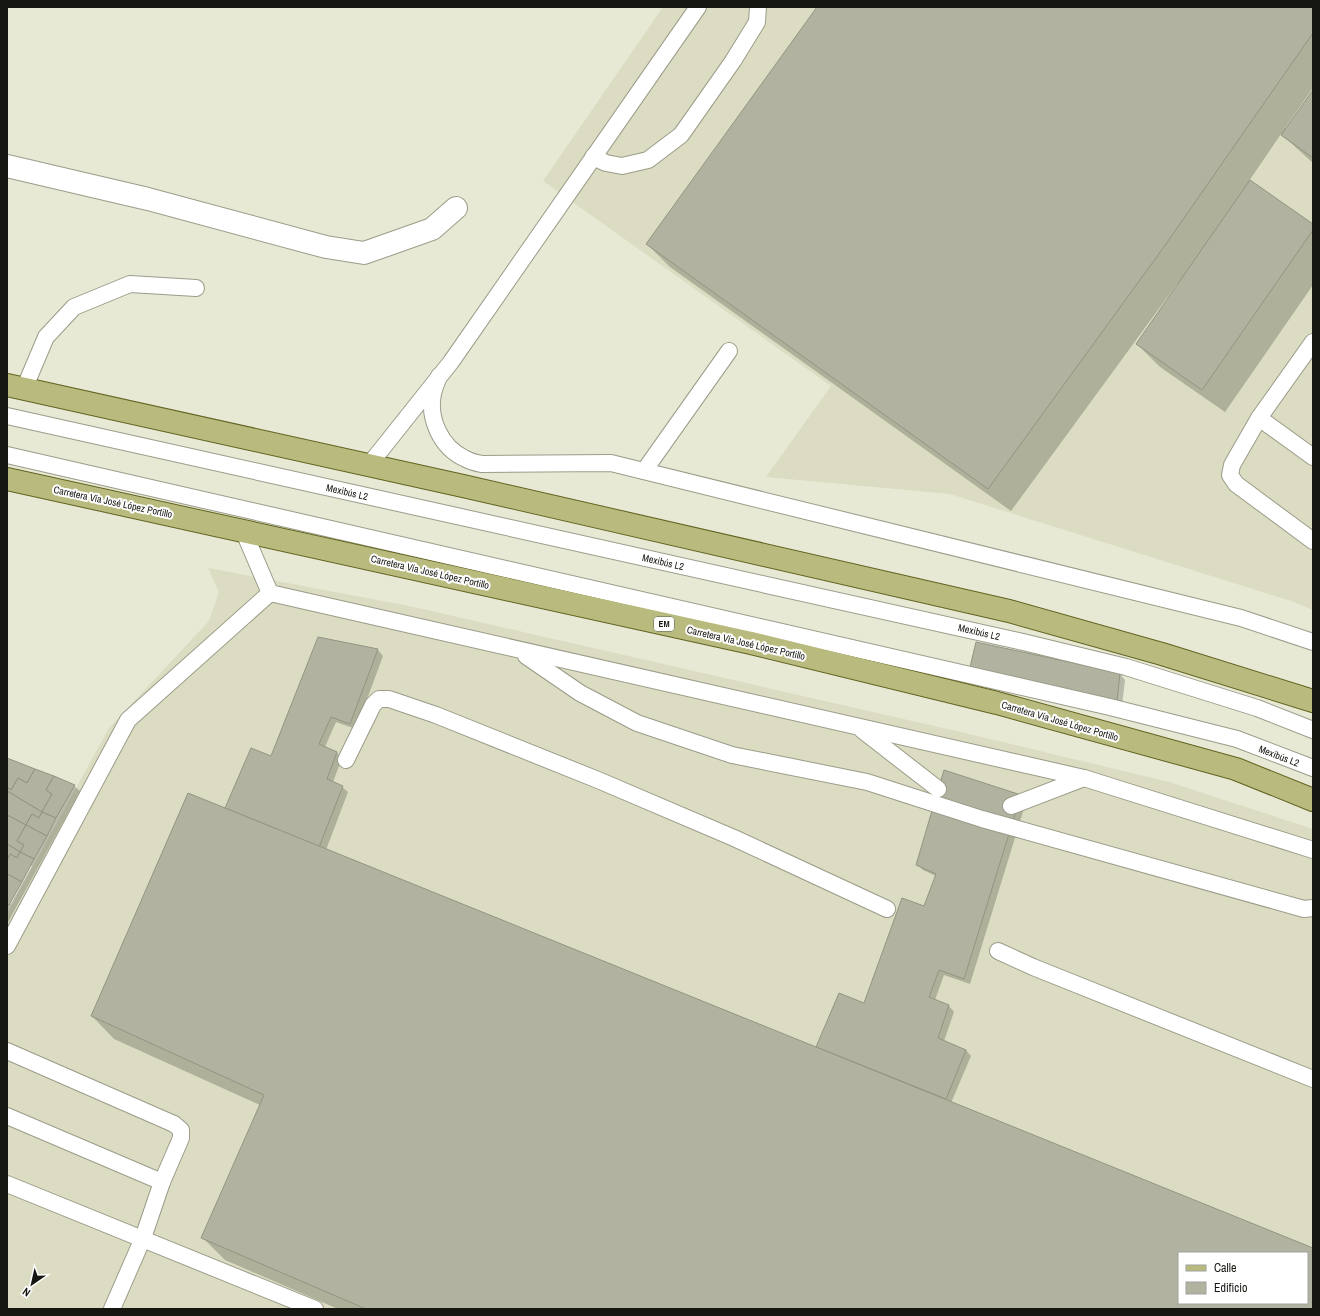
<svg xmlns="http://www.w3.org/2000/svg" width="1320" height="1316" viewBox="0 0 1320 1316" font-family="'Archivo Narrow',sans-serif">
	<rect width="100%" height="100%" fill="#e7e9d5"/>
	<g fill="#dbdcc1" fill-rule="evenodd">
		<polygon points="663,7 1313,7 1313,610 1291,601 950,494 766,477 831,386 543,181"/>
		<path d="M208,568L409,606L965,733L1169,782L1313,829V1309H7V914L109,728L209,621L219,592ZM1179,1253H1307V1303H1179Z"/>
	</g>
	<g fill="#0003" fill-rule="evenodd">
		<polygon points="819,7 1313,7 1313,88 1285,128 1287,129 1313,92 1313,163 1281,134 1249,181 1313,226 1313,285 1225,412 1160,367 1137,344 1178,285 1177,284 1011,511 670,267 647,244"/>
		<path d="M318,639L378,650L383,656L356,729L336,722L325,747L337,753L342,758L333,782L342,787L348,792L326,850L822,1051L817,1046L865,1005L925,907L936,876L923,870L917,864L1026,802L970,984L944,975L935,1000L949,1006L954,1012L944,1041L966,1050L971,1056L951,1103L1313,1250V1309H338L225,1260L203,1238L260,1105L114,1039L92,1016L226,810L271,757ZM1179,1253H1307V1303H1179Z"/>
		<polygon points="976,673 1120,674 1125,680 1122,706"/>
		<path d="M7,759L74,786L80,791L7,924ZM30,865L32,866L11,904L9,903Z"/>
	</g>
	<g fill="#b1b29f" stroke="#939482" fill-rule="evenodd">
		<polygon points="817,7 1313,7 1313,33 1161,251 988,489 646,244"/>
		<polygon points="1313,90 1313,158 1281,135"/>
		<polygon points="1250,180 1313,224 1313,230 1202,390 1136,344"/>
		<polygon points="318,637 378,649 350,724 331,717 319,744 337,752 327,779 343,786 319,847 225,808 251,748 271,756"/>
		<polygon points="976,642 1120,673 1117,701 970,667"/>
		<polygon points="7,758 35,769 27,783 18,778 11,790 7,787"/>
		<polygon points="35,769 54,776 46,790 52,794 42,812 7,791 7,787 11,790 18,778 27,783"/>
		<polygon points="944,770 1021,795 964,979 939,970 929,997 949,1005 938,1038 966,1050 946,1099 816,1047 839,993 864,1003 902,898 924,906 936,874 916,865"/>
		<polygon points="54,776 75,785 56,818 42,812 52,794 46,790"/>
		<polygon points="7,791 42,812 39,818 32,814 26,825 7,815"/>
		<path d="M188,793L1313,1248V1309H366L201,1238L264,1095L91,1016ZM1179,1253H1307V1303H1179Z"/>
		<polygon points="42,812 56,818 47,836 26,825 32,814 39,818"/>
		<polygon points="7,815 26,825 17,841 24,845 20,852 7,844"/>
		<polygon points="26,825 47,836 34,859 20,852 24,845 17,841"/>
		<polygon points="7,844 20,852 17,858 10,854 7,860"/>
		<polygon points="20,852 34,859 22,882 7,874 7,860 10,854 17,858"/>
		<polygon points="7,874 22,882 9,905 7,904"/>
	</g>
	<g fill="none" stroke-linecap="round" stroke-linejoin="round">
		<g stroke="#9b9c89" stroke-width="18">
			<g id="lane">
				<polyline points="593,157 606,163 622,166 648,160 681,135 733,61 757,22 758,7"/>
				<polyline points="1313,342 1259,418 1232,465 1230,475 1236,484 1313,541"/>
				<path d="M439,376C437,382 434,388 433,394C428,419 441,447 464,458C469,461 476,463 482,464L611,463L1241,618L1313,642"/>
				<polyline points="24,389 46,337 74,307 130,284 196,288"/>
				<polyline points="7,416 1023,642 1126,667 1257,708 1313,730"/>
				<polyline points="1259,418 1313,457"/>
				<polyline points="7,455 1110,707 1237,739 1313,768"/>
				<polyline points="369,465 451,362 698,7"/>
				<polyline points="644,471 729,351"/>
				<polyline points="243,530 270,593 1084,778 1313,850"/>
				<polyline points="526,656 580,693 637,723 732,755 867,782 982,819 1304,909 1313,908"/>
				<polyline points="862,730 938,789"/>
				<polyline points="346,760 373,705 379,699 389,699 436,715 598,780 734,838 887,909"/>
				<polyline points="1011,806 1084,778"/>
				<polyline points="7,946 128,720 270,593"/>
				<polyline points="998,951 1033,967 1313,1079"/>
				<polyline points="7,1051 174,1124 181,1130 181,1138 162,1182 143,1238 112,1309"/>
				<polyline points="7,1116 162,1182"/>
				<polyline points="7,1184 315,1309"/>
			</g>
		</g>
		<g stroke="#9b9c89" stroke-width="24">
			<polyline id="street" points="7,166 148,199 326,247 364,253 432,229 456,208"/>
		</g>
		<g stroke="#626320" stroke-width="24">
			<g id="primary">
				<polyline points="7,385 463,486 1009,611 1162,654 1313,701"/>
				<polyline points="7,479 751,643 997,703 1236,769 1313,800"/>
			</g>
		</g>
		<use href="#lane" stroke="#fff" stroke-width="16"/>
		<use href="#street" stroke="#fff" stroke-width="22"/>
		<use href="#primary" stroke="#b9ba7e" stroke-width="22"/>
	</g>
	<g text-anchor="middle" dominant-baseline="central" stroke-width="4" stroke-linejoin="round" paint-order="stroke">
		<rect fill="#fff" stroke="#5d5d58" stroke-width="1" x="654" y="617" width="20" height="14" rx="3"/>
		<g font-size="9" font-weight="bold" fill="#171711">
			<text x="664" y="624">EM</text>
		</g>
		<g font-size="10" fill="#171711" stroke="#fff">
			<text transform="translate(347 492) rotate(13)">Mexibús L2</text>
			<text transform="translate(113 502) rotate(12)">Carretera Vía José López Portillo</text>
			<text transform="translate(663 562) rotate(13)">Mexibús L2</text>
			<text transform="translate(430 572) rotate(13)">Carretera Vía José López Portillo</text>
			<text transform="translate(979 632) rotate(13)">Mexibús L2</text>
			<text transform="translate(746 643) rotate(13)">Carretera Vía José López Portillo</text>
			<text transform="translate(1060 721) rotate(16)">Carretera Vía José López Portillo</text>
			<text transform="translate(1279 756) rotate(21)">Mexibús L2</text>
		</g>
	</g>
	<rect width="1320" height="1316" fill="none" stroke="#171711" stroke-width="16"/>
	<rect x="1178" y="1252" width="130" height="52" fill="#ffffff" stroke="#a2a2a0"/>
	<rect x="1186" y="1265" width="20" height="6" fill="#b9ba7e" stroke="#a2a2a0"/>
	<text x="1214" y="1272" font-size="12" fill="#171711">Calle</text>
	<rect x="1186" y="1282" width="20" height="12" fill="#b1b29f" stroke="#a2a2a0"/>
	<text x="1214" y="1292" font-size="12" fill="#171711">Edificio</text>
	<g transform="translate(32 1284) rotate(214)" stroke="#ffffff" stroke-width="3" paint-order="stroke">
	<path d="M0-3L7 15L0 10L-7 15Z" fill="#171711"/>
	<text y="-6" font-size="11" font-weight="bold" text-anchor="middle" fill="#171711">N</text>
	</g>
</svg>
